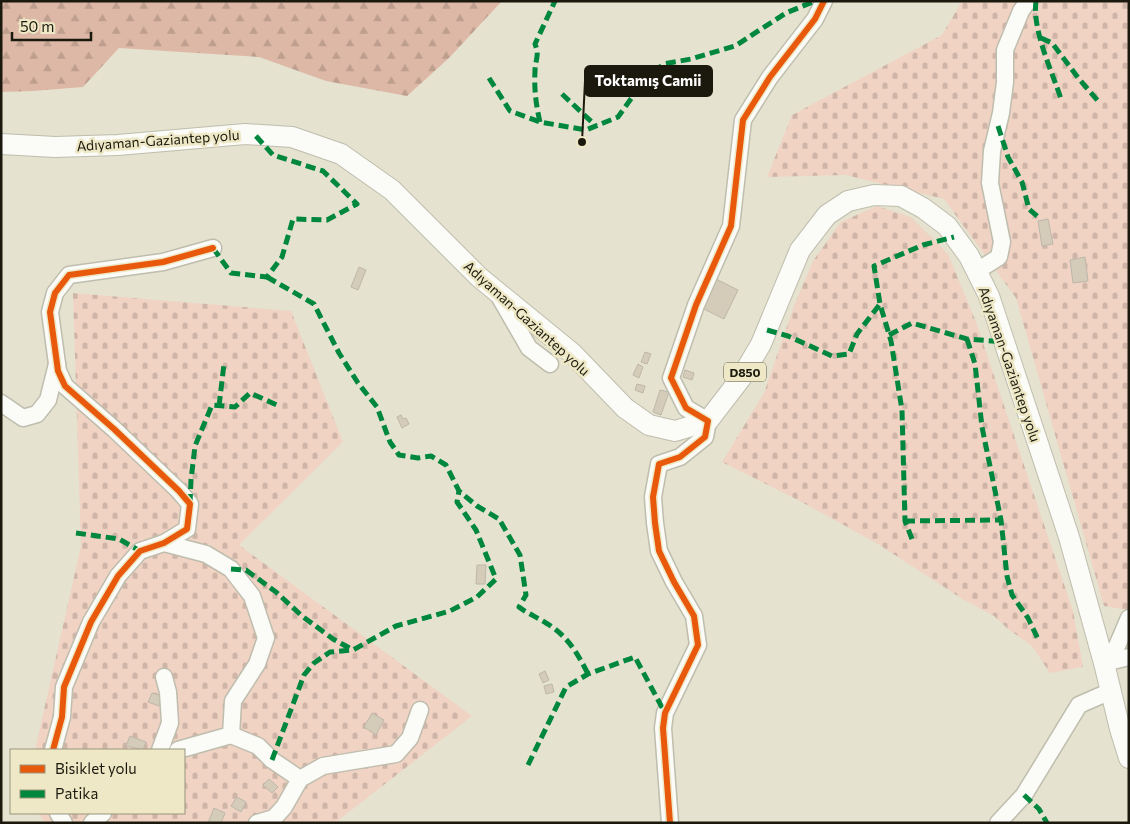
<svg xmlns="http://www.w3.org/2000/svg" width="1130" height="824" viewBox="0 0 1130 824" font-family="Commissioner,sans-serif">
	<defs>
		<pattern id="forest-firs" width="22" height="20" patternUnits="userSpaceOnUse" patternTransform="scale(1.25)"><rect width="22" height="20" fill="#deb8a6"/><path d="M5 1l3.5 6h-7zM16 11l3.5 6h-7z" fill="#be9e8e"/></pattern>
		<pattern id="cemetery-stones" width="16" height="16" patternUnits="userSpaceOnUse" patternTransform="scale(1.25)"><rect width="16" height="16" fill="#f1d3c4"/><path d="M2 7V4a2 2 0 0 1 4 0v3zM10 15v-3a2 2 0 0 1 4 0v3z" fill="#ceb5a7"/></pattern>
	</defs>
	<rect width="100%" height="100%" fill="#e5e2cf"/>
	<polygon fill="url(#forest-firs)" points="1,1 502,1 449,58 407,96 326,81 259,57 119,48 83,87 33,91 1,92"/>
	<g fill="url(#cemetery-stones)">
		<polygon points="962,1 1129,1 1129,610 1104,606 1016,298 944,199 846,175 767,177 792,115 942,35"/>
		<polygon points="877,206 911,217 948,254 976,322 1073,611 1083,667 1050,673 1032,646 1008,629 994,616 964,600 878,544 800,501 722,462 764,393 794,306 813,261 841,222"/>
		<polygon points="73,293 291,311 343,442 239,545 472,716 335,823 45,823 38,813 184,813 184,750 35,750 81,546"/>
	</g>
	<g fill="#d5cbb9" stroke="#bdb7aa">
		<polygon points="1048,219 1053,244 1042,246 1038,221"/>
		<polygon points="1085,257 1088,281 1073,283 1070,260"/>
		<polygon points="359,267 366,270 358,290 351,287"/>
		<polygon points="714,278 738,290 724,319 700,307"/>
		<polygon points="645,352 651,354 647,364 641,362"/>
		<polygon points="638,364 643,367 639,378 633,375"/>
		<polygon points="685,370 694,373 692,380 683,377"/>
		<polygon points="637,384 645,386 643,393 635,390"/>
		<polygon points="660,390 669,392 661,415 653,412"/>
		<polygon points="401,415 403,419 406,418 409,424 402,428 397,417"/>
		<polygon points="477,565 486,565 485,584 476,584"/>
		<polygon points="545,671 549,680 543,683 539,674"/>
		<polygon points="552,684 554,692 546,694 544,686"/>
		<polygon points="152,693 163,696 159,706 148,702"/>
		<polygon points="372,713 384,720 376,735 364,727"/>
		<polygon points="130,736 146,742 143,750 126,746"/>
		<polygon points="269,779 278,787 272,793 263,785"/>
		<polygon points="237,797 246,802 241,812 231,806"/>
		<polygon points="214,808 225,813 221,823 208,823"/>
	</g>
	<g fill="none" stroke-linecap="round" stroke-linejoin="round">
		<g stroke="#bfbdad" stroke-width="19">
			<g id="minor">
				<polyline points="977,271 999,257 1002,242 990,183 992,151 1001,113 1005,82 1005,50 1021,11 1028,1"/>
				<polyline points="499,296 529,348 550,364"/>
				<polyline points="1,403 23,418 37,414 48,400 57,364"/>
				<polyline points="164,543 206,554 231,569 252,596 266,638 257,664 233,701 231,735"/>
				<polyline points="1104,663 1117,646 1129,618"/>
				<polyline points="1104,663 1129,657"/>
				<polyline points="53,750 62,717 64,687 91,622 118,576 140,551 164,543 187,529 190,504 179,491 114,429 65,386 58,371 50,312 55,293 69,275 163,262 213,248"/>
				<polyline points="160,750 170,723 168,692 164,677"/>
				<polyline points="178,750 231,735 258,746 272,760 300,779 284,807 274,818 257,823"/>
				<polyline points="300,779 323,766 396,754 410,738 420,710"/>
				<polyline points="58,813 64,823"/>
				<polyline points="92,823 103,813"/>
				<polyline points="670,823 663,728 665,713 698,645 694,616 674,582 659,551 655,523 653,497 659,464 680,457 705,437 708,421 686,408 671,378 696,305 731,226 743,120 770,77 815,19 824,1"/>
				<polyline points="998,823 1024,795 1079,705 1111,691"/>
			</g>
		</g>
		<g stroke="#bfbdad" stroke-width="22">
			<polyline id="major" points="1,144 55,147 118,145 245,134 292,137 341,154 392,190 479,277 572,353 625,408 649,425 675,431 708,421 741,378 761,344 800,250 827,215 848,201 874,195 901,196 923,208 947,226 969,256 989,296 1069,537 1104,663 1120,729 1129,758"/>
		</g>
		<use href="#minor" stroke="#fbfbf8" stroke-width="16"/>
		<use href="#major" stroke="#fbfbf8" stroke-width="20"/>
		<g stroke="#00873e" stroke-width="5" stroke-dasharray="10 5" stroke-linecap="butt">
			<path d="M1036,1C1032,30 1052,71 1061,99"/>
			<polyline points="1041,38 1052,43 1079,79 1099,102"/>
			<polyline points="489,78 510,111 540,122 586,130 618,117 638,89 663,64 691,59 735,46 786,13 815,1"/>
			<polyline points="562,94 596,126"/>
			<path d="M540,122C536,105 534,89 535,71C535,60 540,56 535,44L555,1"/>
			<polyline points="998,126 1008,157 1022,182 1029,209 1038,217"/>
			<polyline points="213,248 231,273 267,277 282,257 293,219 327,220 357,204 323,171 273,155 255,135"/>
			<path d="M267,277L314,304L339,353L358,383L377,407L390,442L399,455L418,458L431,456L446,465L459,491L477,506L499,519L520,555L526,595L519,607C528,614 537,617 546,623C567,635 578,654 588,674"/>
			<polyline points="767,330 788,336 832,356 849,354 857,334 880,304"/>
			<polyline points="889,335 912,323 967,339 1004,342"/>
			<polyline points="967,339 975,364 982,427 1001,520 1007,576 1012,595 1028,618 1039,641"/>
			<polyline points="219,406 224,364"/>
			<polyline points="190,504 191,480 195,446 212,405 235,407 250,393 277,405"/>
			<polyline points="905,521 1001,520"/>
			<polyline points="76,533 119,539 140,551"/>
			<polyline points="912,539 905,521 902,410 891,341 880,304 874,266 923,245 954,237"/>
			<polyline points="231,569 246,570 276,592 302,616 333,639 353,650"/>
			<polyline points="272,760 304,675 314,663 330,652 353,650 396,626 450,611 477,597 496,579 476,530 457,502 459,491"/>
			<polyline points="528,765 566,687 588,674 635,657 665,713"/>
			<polyline points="1024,795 1039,809 1047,823"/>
		</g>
		<g stroke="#eee8c6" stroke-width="9">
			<g id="cycleway">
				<polyline points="53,750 62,717 64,687 91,622 118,576 140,551 164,543 187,529 190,504 179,491 114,429 65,386 58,371 50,312 55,293 69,275 163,262 213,248"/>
				<polyline points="670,823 663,728 665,713 698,645 694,616 674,582 659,551 655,523 653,497 659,464 680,457 705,437 708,421 686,408 671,378 696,305 731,226 743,120 770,77 815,19 824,1"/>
			</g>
		</g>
		<use href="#cycleway" stroke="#e8590c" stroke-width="6"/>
	</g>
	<g text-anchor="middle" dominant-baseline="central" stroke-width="5" stroke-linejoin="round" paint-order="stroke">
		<rect fill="#eee8c6" stroke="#5a5744" stroke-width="1" x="724" y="362.5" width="42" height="19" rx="4"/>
		<g font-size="12" font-weight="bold" fill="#1b190d">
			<text x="745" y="372">D850</text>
		</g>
		<g font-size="14" fill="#1b190d" stroke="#eee8c6">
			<text transform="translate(158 140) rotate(-4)">Adıyaman-Gaziantep yolu</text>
			<text transform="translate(527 318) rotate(42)">Adıyaman-Gaziantep yolu</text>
			<text transform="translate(1010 364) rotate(71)">Adıyaman-Gaziantep yolu</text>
		</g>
	</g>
	<path fill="none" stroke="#1b190d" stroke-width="2" d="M582 142L585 81"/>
	<circle fill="#1b190d" stroke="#eee8c6" stroke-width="2" cx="582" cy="142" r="5"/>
	<rect fill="#1b190d" stroke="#1b190d" stroke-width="2" x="585" y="66" width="127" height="30" rx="5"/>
	<g font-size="15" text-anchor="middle" font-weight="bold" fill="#fff">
		<text x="648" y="86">Toktamış Camii</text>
	</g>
	<rect width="1130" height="824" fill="none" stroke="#1b190d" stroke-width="5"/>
	<rect x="10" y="749" width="175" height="65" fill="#eee8c6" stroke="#9a957c"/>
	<rect x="20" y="765" width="25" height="8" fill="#e8590c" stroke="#9a957c"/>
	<text x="55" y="774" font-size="15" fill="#1b190d">Bisiklet yolu</text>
	<rect x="20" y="790" width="25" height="8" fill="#00873e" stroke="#9a957c"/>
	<text x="55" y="799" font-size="15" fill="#1b190d">Patika</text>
	<path d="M12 32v8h79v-8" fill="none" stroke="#1b190d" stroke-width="2.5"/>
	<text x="20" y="32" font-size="15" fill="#1b190d" stroke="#eee8c6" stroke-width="4" paint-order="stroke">50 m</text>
</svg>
